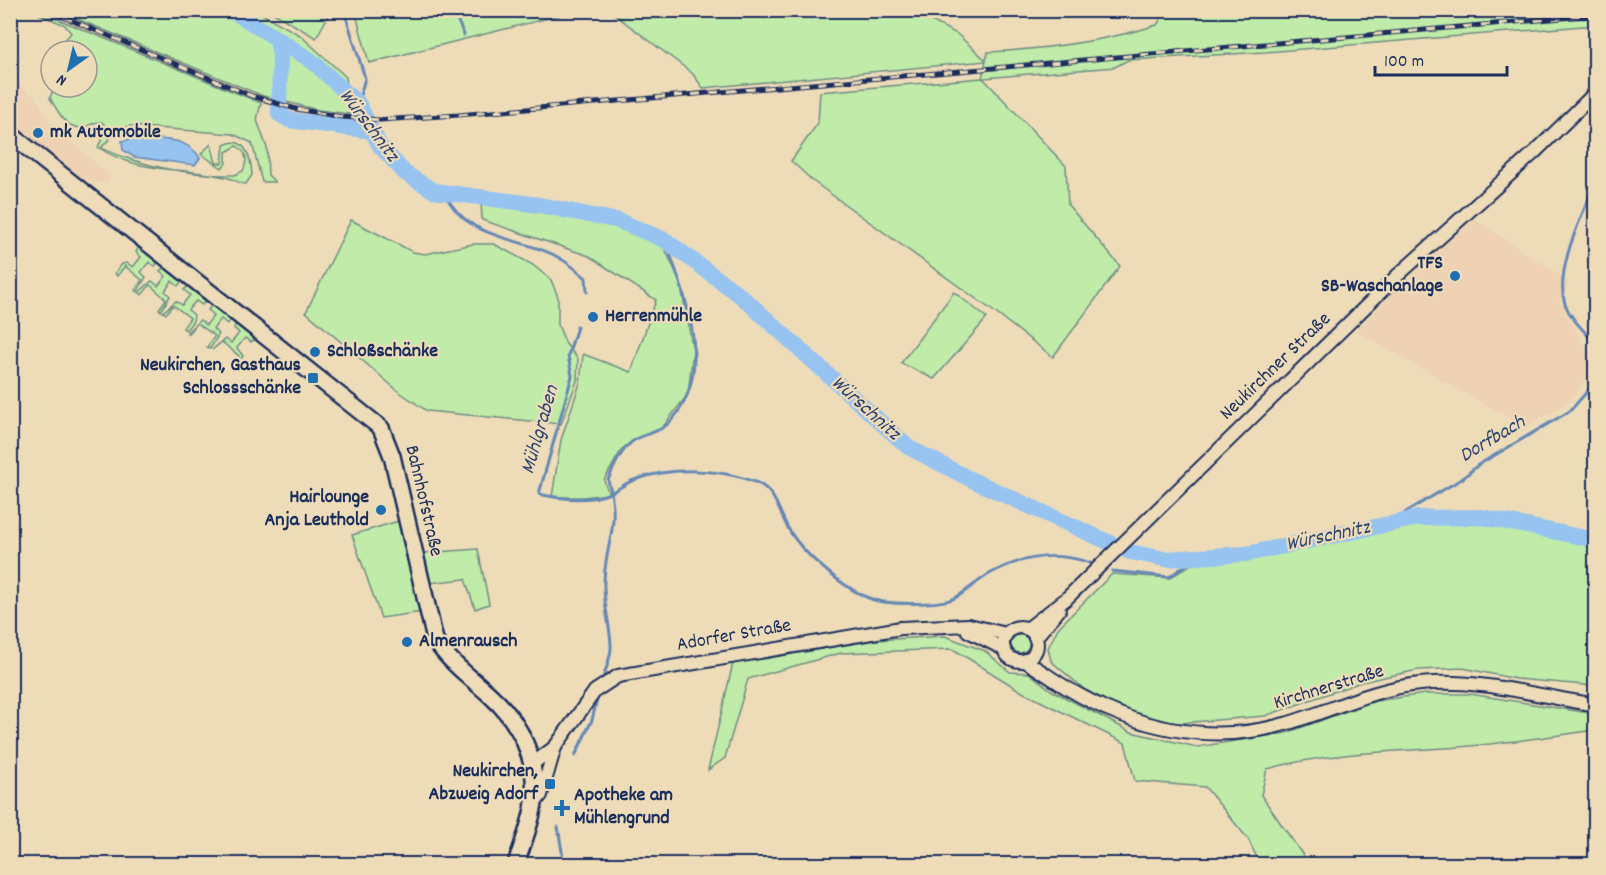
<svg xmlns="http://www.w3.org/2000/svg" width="1606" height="875" viewBox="0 0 1606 875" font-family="Dekko,sans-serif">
	<rect width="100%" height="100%" fill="#eedcb9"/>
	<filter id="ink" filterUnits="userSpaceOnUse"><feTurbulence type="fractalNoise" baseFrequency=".0167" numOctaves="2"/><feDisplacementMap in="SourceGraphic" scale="12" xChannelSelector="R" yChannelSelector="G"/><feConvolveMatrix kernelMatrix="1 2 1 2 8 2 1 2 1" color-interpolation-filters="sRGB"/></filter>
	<g filter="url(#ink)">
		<g fill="#eed2b3">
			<polygon points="38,11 58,11 264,95 261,103"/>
			<polygon points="10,77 35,97 55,129 85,153 111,178 107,183 83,182 11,127"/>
			<polygon points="286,102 353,115 353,121 317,118 283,110"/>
			<polygon points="1471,217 1561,276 1568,284 1559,302 1592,356 1586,379 1576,395 1553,412 1525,427 1355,331"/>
		</g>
		<g fill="#c0eba8" stroke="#6e8d83" stroke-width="1.5">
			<path d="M31,11H38L261,103L257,120L267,148L268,175L275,182H262L252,143L233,134L130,126L117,131L101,148C141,166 191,176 235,175L243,171C248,160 247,153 237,146L226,152V163L222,168L201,154L211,144L216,163H222L224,145C245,134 251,158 252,175L246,184C240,184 236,180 229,178C185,166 138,175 98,147L107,129L102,122C93,121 92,125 85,127C67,132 57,110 50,98L54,87H87V51H55L71,33L65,25Z"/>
			<polygon points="58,11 224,11 310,64 345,101 353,106 357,115 318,110 263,96"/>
			<polygon points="238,11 257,11 300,35 346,77 347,89 313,60"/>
			<polygon points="270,11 331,11 316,38"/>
			<polygon points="355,11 355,10 577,11 369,63"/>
			<path d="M1317,11L1390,15V10L1595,11V25L1266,52L1128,60L1115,67L983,78L1066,166L1068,205L1120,266L1053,357L993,311L814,182L791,161L818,123L820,92L982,78L986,61L703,88L692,73L610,11H912L957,34L986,60L988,52C1046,49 1102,42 1157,25L1165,11Z"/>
			<polygon points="481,202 609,224 663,245 680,281 693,350 688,394 662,428 635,439 622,449 604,480 609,494 583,497 552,497 561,440 580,383 583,354 631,372 656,300 589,256 482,220"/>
			<polygon points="351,220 413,252 425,254 473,244 494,244 533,265 551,280 558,297 558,325 566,344 578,359 577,381 561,424 427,411 398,391 306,312"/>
			<polygon points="139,247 158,262 155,266 149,262 141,272 146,277 137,292 135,290 142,280 125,266 117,276 115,273 122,264 127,263 133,267 141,257 136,252"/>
			<polygon points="164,267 182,281 178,286 172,281 165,291 170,296 161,311 159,309 166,299 150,285 142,295 139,292 152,281 158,286 166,276 160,271"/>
			<polygon points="188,286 206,300 202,305 196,301 188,310 194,315 193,321 186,330 183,328 190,318 173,305 166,314 163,312 176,301 182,305 190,295 184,290"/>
			<polygon points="954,292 987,318 934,379 901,363"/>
			<polygon points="212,305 231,320 227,324 221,319 213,329 219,334 210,349 207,347 215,336 197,323 189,334 187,332 200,320 206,325 214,315 208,310"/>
			<polygon points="236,324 255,339 251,342 245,338 237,348 243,356 235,366 232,366 239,356 222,342 212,350 225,339 231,343 239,333 234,328"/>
			<polygon points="1482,519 1595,542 1595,698 1587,697 1592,687 1585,685 1516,679 1463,668 1418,670 1361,682 1265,716 1181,723 1159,722 1111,703 1084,689 1051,661 1048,648 1058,628 1112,574 1170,578 1196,561 1263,553 1418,520"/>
			<polygon points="402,520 422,612 381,618 352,535"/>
			<polygon points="478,549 489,604 475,609 465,579 429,583 423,553"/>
			<circle cx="1020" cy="644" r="9"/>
			<path d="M945,636L985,651L1010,672L1029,673L1051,690L1131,732L1197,747L1286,733L1375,701L1425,694H1470L1595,714V730C1546,737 1495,745 1445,748C1385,752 1325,753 1267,769L1261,795L1309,864H1260L1248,839L1205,787L1135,781L1125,743L1024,693L953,649L841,653L748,679L725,758L708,770L733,663L876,640Z"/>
		</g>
		<path fill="#96c3f0" stroke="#6588b6" stroke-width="1.5" d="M134,138C160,140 185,135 200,158L195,165L134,157L123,150L122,141Z"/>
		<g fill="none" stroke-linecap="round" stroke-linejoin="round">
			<g stroke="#6588b6" stroke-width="3">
				<polyline points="344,10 365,78 358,103"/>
				<polyline points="453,10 464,35"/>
				<path d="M1596,182C1583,213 1554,270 1565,304C1571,320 1586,332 1596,345"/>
				<path d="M444,192C466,239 510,235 552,254C565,260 576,269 586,278L587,292"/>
				<path d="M577,327L568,356L572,376L539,494C560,499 589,502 610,493C619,489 626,483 634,480C671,467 718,468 755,482C776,490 778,511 788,528C802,554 853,598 883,602C900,604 940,605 955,598C968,591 979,579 993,572C1024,556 1059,551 1093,564"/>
				<polyline points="1395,523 1406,512 1463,478 1478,465 1570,411 1592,386 1596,374"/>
				<polyline points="1112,571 1169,577 1197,557"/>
				<path d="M602,681C605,671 612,656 611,645C610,623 603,604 604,581C606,539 621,526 608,480C614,467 622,447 636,439C647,433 659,433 669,423C717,374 685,295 665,240"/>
				<polyline points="575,756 592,720 598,696"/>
				<polyline points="558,827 564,864"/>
			</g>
			<g stroke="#96c3f0" stroke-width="16">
				<polyline points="231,10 312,61 352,98 358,103 380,146 405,173 434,191 539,205 619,221 665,240 741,296 908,447 972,480 1130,552 1165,559 1246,554 1418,518 1482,517 1596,540"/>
				<polyline points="277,39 280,56 279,114 289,120 372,131"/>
			</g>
			<g stroke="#1b2f5e" stroke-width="16">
				<g id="tertiary">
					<circle cx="1020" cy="644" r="17"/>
					<polyline points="1027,629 1066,599 1397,276 1536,151 1596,92"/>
					<polyline points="968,631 1004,649"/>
					<polyline points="1035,638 1059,610"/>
					<path d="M1025,661C1039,669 1052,679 1067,688C1133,728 1209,746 1285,724C1331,711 1371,689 1420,684C1479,678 1537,696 1596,705"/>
					<polyline points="531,765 555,747 595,691 618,676 901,628 969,625 1006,634"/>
					<polyline points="534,804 541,795 555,747"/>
				</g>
			</g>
			<g stroke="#1b2f5e" stroke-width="20">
				<path id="secondary" d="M10,134L381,428L392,456L435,640C450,663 470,677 490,695C521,723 538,760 534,802C532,822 522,845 516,864"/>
			</g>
			<use href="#tertiary" stroke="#eedcb9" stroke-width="12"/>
			<use href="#secondary" stroke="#eedcb9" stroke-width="15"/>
			<g stroke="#1b2f5e" stroke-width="5">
				<polyline id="rail" points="47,10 252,96 296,109 342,117 380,120 458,115 1596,15"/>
			</g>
			<use href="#rail" stroke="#eedcb9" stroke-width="3" stroke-dasharray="9" stroke-linecap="butt"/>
		</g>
	</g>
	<g fill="#1f6fb2" stroke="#eedcb9" stroke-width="2">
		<circle cx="38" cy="133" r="6"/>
		<circle cx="1455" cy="276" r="6"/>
		<circle cx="593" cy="317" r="6"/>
		<circle cx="315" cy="352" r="6"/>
		<rect x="307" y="372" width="12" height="12" rx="3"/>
		<circle cx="381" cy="510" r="6"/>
		<circle cx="407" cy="642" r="6"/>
		<rect x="544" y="778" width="12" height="12" rx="3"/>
		<path d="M559 799h6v6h6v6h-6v6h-6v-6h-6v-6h6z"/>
	</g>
	<g text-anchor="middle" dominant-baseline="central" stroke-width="4.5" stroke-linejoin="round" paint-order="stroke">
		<g font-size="20" font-weight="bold" fill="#1b2f5e" stroke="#eedcb9" text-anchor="start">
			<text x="50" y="133">mk Automobile</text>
			<text x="1443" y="264" text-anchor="end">TFS<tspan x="1443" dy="23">SB-Waschanlage</tspan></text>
			<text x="605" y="317">Herrenmühle</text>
			<text x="327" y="352">Schloßschänke</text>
			<text x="301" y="366" text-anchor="end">Neukirchen, Gasthaus<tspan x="301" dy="23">Schlossschänke</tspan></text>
			<text x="369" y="498" text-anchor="end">Hairlounge<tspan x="369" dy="23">Anja Leuthold</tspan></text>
			<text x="419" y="642">Almenrausch</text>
			<text x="538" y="772" text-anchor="end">Neukirchen,<tspan x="538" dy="23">Abzweig Adorf</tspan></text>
			<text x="574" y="796">Apotheke am<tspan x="574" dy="23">Mühlengrund</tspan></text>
		</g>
		<g font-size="20" fill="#1b2f5e" stroke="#eedcb9">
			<text transform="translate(1276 367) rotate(-44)">Neukirchner Straße</text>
			<text transform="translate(423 501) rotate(77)">Bahnhofstraße</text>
			<text transform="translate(734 636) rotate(-10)">Adorfer Straße</text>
			<text transform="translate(1329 688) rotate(-17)">Kirchnerstraße</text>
		</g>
		<g font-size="21" font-style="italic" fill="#2d4574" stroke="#eedcb9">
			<text transform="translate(368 126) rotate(53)">Würschnitz</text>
			<text transform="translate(865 409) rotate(42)">Würschnitz</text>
			<text transform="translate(541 430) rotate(-74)">Mühlgraben</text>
			<text transform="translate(1493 440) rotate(-31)">Dorfbach</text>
			<text transform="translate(1328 537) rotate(-12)">Würschnitz</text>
		</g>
	</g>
	<rect width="1606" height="875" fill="none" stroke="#eedcb9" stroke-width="36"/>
	<rect x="18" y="18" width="1570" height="839" fill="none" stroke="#1b2f5e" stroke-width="2" filter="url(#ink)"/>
	<g transform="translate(69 69) rotate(214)"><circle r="28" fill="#eedcb9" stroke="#9a9795" stroke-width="1.5"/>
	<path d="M0-4.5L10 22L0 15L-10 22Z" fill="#1f6fb2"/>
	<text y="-9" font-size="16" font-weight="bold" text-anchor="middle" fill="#1b2f5e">N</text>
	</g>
	<path d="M1375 66v9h132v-9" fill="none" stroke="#1b2f5e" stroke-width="3"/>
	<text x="1384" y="66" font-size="18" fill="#1b2f5e" stroke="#eedcb9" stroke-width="4.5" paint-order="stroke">100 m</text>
</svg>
